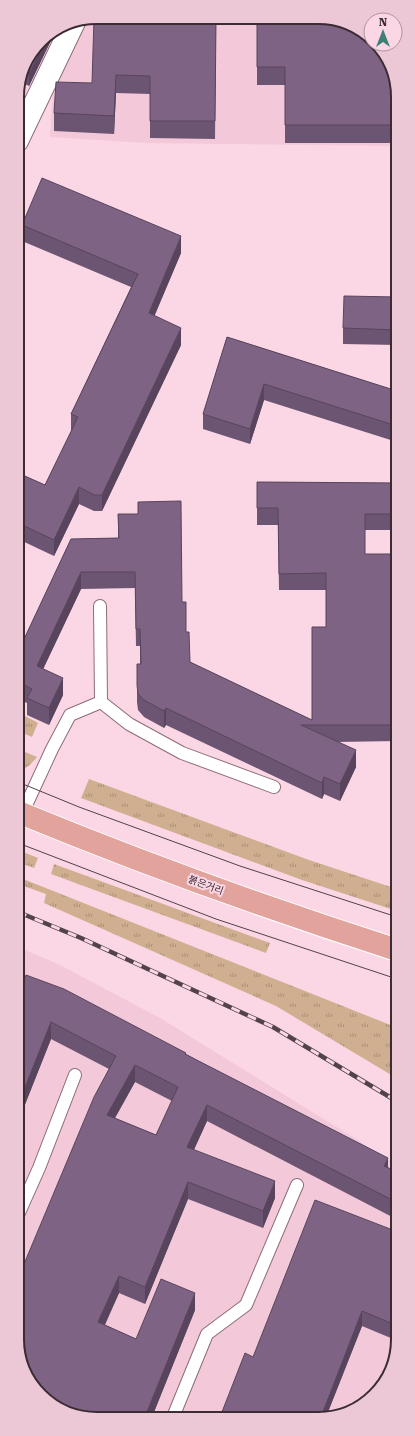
<svg xmlns="http://www.w3.org/2000/svg" width="415" height="1436" viewBox="0 0 415 1436" font-family="'Roboto Serif','Noto Sans KR',serif">
	<defs>
		<pattern id="grass-tufts" width="24" height="20" patternUnits="userSpaceOnUse"><rect width="24" height="20" fill="#d0af91"/><path d="M3 7l-1-3M5 7V3M7 7l1-3M15 17l-1-3M17 17v-4M19 17l1-3" fill="none" stroke="#aa8f77"/></pattern>
	</defs>
	<rect width="100%" height="100%" fill="#fbd6e4"/>
	<g fill="#f3c8d8">
		<polygon points="97,17 334,19 371,44 396,82 397,146 146,143 50,137 53,86 84,20"/>
		<polygon points="18,947 60,965 160,1018 398,1165 398,1344 378,1391 333,1417 81,1417 19,1354"/>
	</g>
	<g fill="url(#grass-tufts)">
		<polygon points="18,712 38,723 32,737 18,731"/>
		<path d="M18,749L37,757C31,764 27,769 18,770Z"/>
		<polygon points="89,779 309,860 397,889 397,911 302,880 81,798"/>
		<polygon points="18,850 38,858 34,868 18,862"/>
		<polygon points="54,864 270,943 266,953 51,874"/>
		<polygon points="18,877 398,1028 398,1079 276,1006 44,903 46,894 18,884"/>
	</g>
	<g fill="none" stroke-linecap="round" stroke-linejoin="round">
		<g stroke="#8c6c78" stroke-width="14">
			<g id="service">
				<polyline points="101,702 129,724 182,753 274,787"/>
				<polyline points="22,814 52,749 70,715 101,702 100,606"/>
				<polyline points="18,1215 39,1168 75,1075"/>
				<polyline points="173,1417 207,1334 246,1305 297,1185"/>
			</g>
		</g>
		<g stroke="#8c6c78" stroke-width="24">
			<polyline id="minor" points="17,141 74,22"/>
		</g>
		<g stroke="#fff" stroke-width="24">
			<path id="primary" d="M18,812C142,863 269,909 397,950"/>
		</g>
		<use href="#service" stroke="#fff" stroke-width="12"/>
		<use href="#minor" stroke="#fff" stroke-width="22"/>
		<use href="#primary" stroke="#e1a39b" stroke-width="22"/>
		<g stroke="#524249" stroke-width="1">
			<polyline points="18,782 79,807 240,866 397,917"/>
			<polyline points="18,843 216,919 397,979"/>
		</g>
		<g stroke="#524249" stroke-width="4.5">
			<polyline id="rail" points="18,912 81,938 273,1027 398,1102"/>
		</g>
		<use href="#rail" stroke="#fbd6e4" stroke-width="3" stroke-dasharray="9" stroke-linecap="butt"/>
	</g>
	<g fill="#6c5572" fill-rule="evenodd">
		<polygon points="216,18 215,139 150,138 150,94 116,93 114,134 54,131 54,113 92,83"/>
		<polygon points="257,18 396,82 397,143 285,143 285,85 257,85"/>
		<polygon points="56,30 29,86 20,82 25,62 41,40"/>
		<polygon points="22,225 181,253 154,316 181,345 102,511 94,511 79,504 54,556 18,539 18,473 45,485 72,430 71,430 71,414 131,287 22,241"/>
		<polygon points="397,297 397,345 343,344 343,328"/>
		<polygon points="227,337 397,391 397,442 264,400 250,444 203,429 203,414"/>
		<polygon points="257,482 397,483 397,530 365,530 365,554 397,554 397,741 337,742 356,767 340,801 324,794 322,799 166,725 164,728 144,717 138,710 137,702 137,664 140,664 140,646 136,646 135,588 81,589 43,669 63,695 49,725 27,715 27,703 18,699 18,652 71,539 118,538 118,514 182,602 190,662 312,720 326,627 326,590 279,590 278,525 257,525"/>
		<path d="M18,994L186,1054L388,1168L398,1172V1220L207,1121L194,1150L275,1198L263,1228L188,1199L145,1304L119,1293L105,1325L136,1339L195,1310L152,1417L19,1287V1276L109,1069L51,1039L18,1122ZM135,1082L172,1101L156,1135L115,1118Z"/>
		<polygon points="398,1232 398,1341 362,1326 326,1417 220,1417 253,1357"/>
	</g>
	<g fill="#58455d">
		<polygon points="56,30 29,86 29,74 48,36"/>
		<polygon points="116,75 116,93 114,134 114,116"/>
		<polygon points="181,236 181,253 149,329 149,313"/>
		<polygon points="181,328 181,345 102,511 102,495"/>
		<polygon points="264,384 264,400 250,444 250,429"/>
		<polygon points="79,487 79,504 54,556 54,540"/>
		<polygon points="81,572 81,589 37,682 37,666"/>
		<polygon points="63,678 63,695 49,725 49,708"/>
		<polygon points="166,708 166,725 164,728 164,711"/>
		<polygon points="356,750 356,767 340,801 340,784"/>
		<polygon points="324,777 324,794 322,799 322,783"/>
		<polygon points="51,1022 51,1039 18,1122 18,1105"/>
		<polygon points="135,1065 135,1082 107,1132 107,1115"/>
		<polygon points="207,1105 207,1121 187,1164 187,1147"/>
		<polygon points="388,1158 388,1175 384,1166"/>
		<polygon points="275,1181 275,1198 263,1228 263,1211"/>
		<polygon points="188,1182 188,1199 145,1304 145,1287"/>
		<polygon points="119,1276 119,1293 98,1339 98,1322"/>
		<polygon points="195,1293 195,1310 152,1417 145,1417"/>
		<polygon points="362,1311 362,1326 326,1417 321,1417"/>
	</g>
	<g fill="#7e6385" stroke="#58455d" fill-rule="evenodd">
		<polygon points="97,17 216,18 215,121 150,121 150,76 116,75 114,116 54,113 56,82 92,83 94,18"/>
		<polygon points="257,18 334,19 371,39 371,44 376,44 396,82 397,125 285,125 285,67 257,67"/>
		<polygon points="48,36 29,74 23,71 25,62 41,40"/>
		<polygon points="42,178 181,236 149,313 181,328 102,495 94,495 79,487 54,540 18,523 18,473 45,485 78,417 71,414 138,274 22,225"/>
		<polygon points="344,296 397,297 397,330 343,328"/>
		<polygon points="227,337 397,391 397,426 264,384 250,429 203,414"/>
		<polygon points="257,482 397,483 397,514 365,514 365,554 397,554 397,725 301,725 356,750 340,784 324,777 322,783 166,708 164,711 144,700 138,694 137,685 137,664 141,664 140,629 136,629 135,572 81,572 37,666 63,678 49,708 27,698 32,689 18,682 18,652 71,539 119,538 118,514 138,514 138,502 181,501 182,602 186,602 186,632 189,632 190,662 312,720 312,627 326,627 326,573 279,574 278,508 257,508"/>
		<path d="M26,975L64,989L186,1053L185,1054L388,1158L384,1166L398,1172V1203L207,1105L187,1147L275,1181L263,1211L188,1182L145,1287L119,1276L98,1322L136,1339L161,1279L195,1293L145,1417H81L40,1395L18,1354V1288L23,1277L19,1276L94,1097L116,1056L51,1022L18,1105V994ZM135,1065L178,1087L156,1135L107,1115Z"/>
		<polygon points="315,1200 398,1232 398,1271 397,1273 398,1274 398,1326 362,1311 321,1417 220,1417 245,1353 253,1357"/>
	</g>
	<g text-anchor="middle" dominant-baseline="central" stroke-width="4" stroke-linejoin="round" paint-order="stroke">
		<g font-size="10" fill="#3a2c32" stroke="#fbd6e4">
			<text transform="translate(206 885) rotate(21)">붉은거리</text>
		</g>
	</g>
	<path d="M0 0H415V1436H0ZM97 24H318A73 73 0 0 1 391 97V1339A73 73 0 0 1 318 1412H97A73 73 0 0 1 24 1339V97A73 73 0 0 1 97 24Z" fill="#ecc8d6" fill-rule="evenodd"/>
	<path fill="none" stroke="#3a2c32" stroke-width="2" d="M97 24H318A73 73 0 0 1 391 97V1339A73 73 0 0 1 318 1412H97A73 73 0 0 1 24 1339V97A73 73 0 0 1 97 24Z"/>
	<g transform="translate(383 32)"><circle r="19" fill="#fbd6e4" stroke="#ae929d"/>
	<path d="M0-3L7 15L0 10L-7 15Z" fill="#3d8073"/>
	<text y="-6" font-size="11" font-weight="bold" text-anchor="middle" fill="#3a2c32">N</text>
	</g>
</svg>
